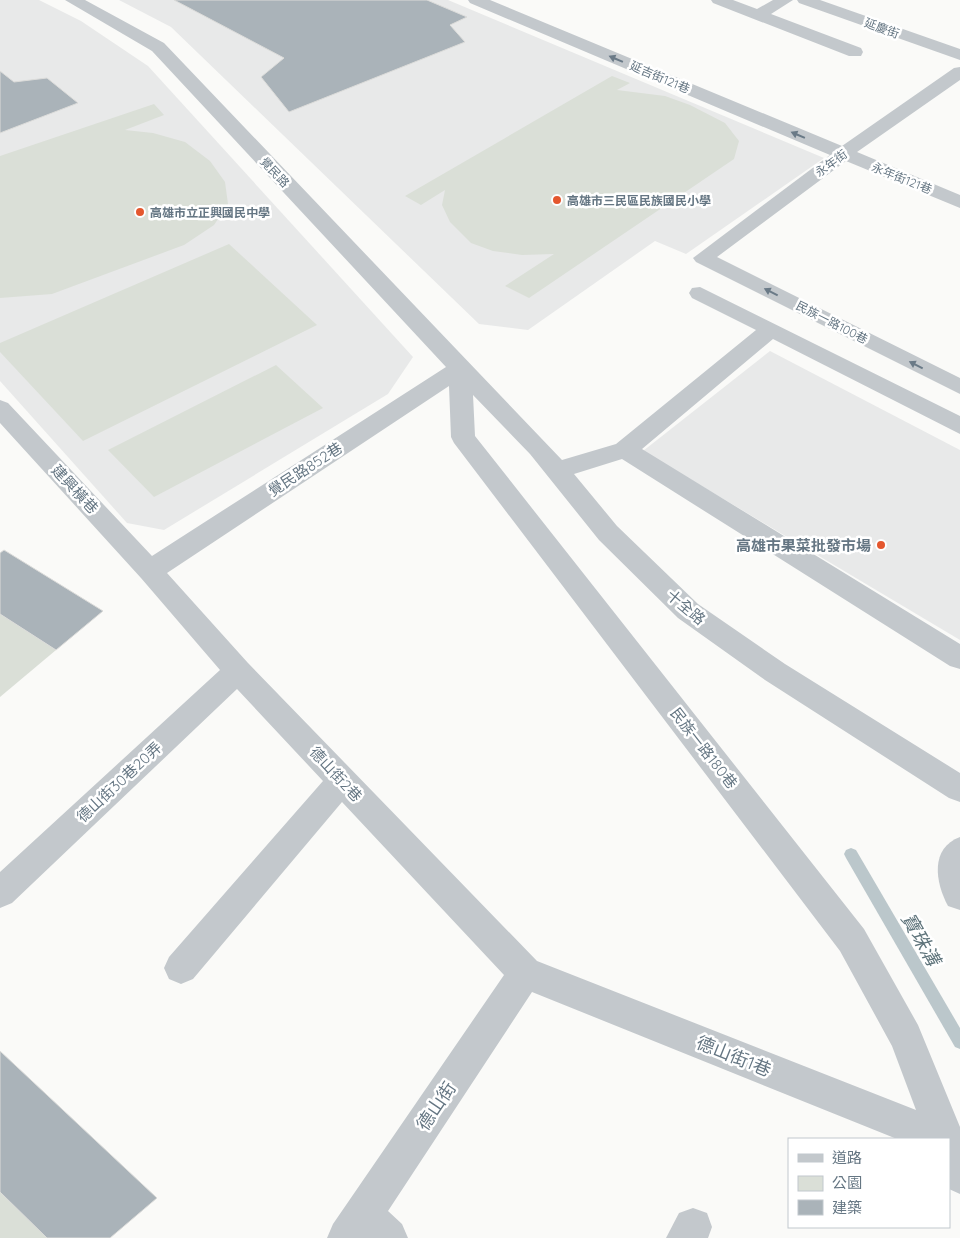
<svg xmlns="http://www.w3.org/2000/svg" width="960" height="1238" viewBox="0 0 960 1238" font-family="Quicksand,'Noto Sans TC',sans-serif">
	<rect width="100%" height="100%" fill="#fafaf8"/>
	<g fill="#e8e9e9">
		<polygon points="0,0 39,0 81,21 148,66 413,357 388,394 164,530 127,523 0,381"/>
		<polygon points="119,0 448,0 824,158 686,254 655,241 528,330 479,324 171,27"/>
		<polygon points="770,351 960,450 960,640 643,451"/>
	</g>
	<g fill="#dadfd7">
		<polygon points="612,76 630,83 617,90 665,96 690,105 725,123 739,141 734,159 529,298 505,286 554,254 522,255 493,251 471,243 450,222 442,205 445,190 421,205 405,196"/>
		<polygon points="154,104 164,115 125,130 153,133 185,142 210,161 225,182 228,204 214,225 184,245 52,294 0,298 0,156"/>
		<polygon points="229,244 317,325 83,441 0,352 0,343"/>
		<polygon points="276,365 323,408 154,497 108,450"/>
		<polygon points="0,614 56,650 0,697"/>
		<polygon points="0,1192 47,1238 0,1238"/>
	</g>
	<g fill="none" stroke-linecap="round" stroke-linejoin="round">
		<polygon fill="#bbc7cb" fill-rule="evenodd" points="851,848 856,850 960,1028 960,1049 955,1047 846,858 844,854 846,850"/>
	</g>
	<g fill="#aab3b9" stroke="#dcdcda">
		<polygon points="174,0 427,0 467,17 450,25 465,42 289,112 261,77 284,58"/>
		<polygon points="0,71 14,82 47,78 78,103 0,133"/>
		<polygon points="4,550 103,611 56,650 0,614 0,553"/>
		<polygon points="0,1051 157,1198 110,1238 47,1238 0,1192"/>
	</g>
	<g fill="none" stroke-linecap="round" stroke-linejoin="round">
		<g fill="#c3c8cc" fill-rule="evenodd">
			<path d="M65,0H85L164,43L562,460L616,444L756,330L692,298L689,293L692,288L700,287L960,416V434L773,339L642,449L960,644V669L950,666L622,459L574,474L617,526L698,604L785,664L960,773V802L949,798L765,680L678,618L599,540L530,454L473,395L475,436L864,929L918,1025L960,1127V1194L949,1189V1139H897L532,992L388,1211L402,1224L408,1238H327L333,1224L504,975L342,802L193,979L181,984L169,979L164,968L169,957L323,781L237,689L12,903L0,908V872L220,670L141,578L0,423V400L8,403L152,556L446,367L152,51ZM449,386L451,437L454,443L840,951L892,1046L916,1110L537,961L248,663L167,573Z"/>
			<polygon points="468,0 490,0 842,146 954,68 960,67 960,80 857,152 960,195 960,208 846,161 717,257 960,378 960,394 696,262 693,258 830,155 470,3"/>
			<polygon points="711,0 733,0 757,9 773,0 793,0 771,14 861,48 863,52 861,56 849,56 713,3"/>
			<polygon points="797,0 820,0 960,49 960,60 799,3"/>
			<path d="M960,837V910L948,906C935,882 930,848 960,837Z"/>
			<polygon points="693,1208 707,1213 712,1227 708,1238 666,1238 679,1213"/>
		</g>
	</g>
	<defs><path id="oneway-solid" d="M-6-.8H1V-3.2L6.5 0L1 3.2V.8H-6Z" transform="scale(1.25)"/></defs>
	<g fill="#6a7a87">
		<use href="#oneway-solid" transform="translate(616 59) rotate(-157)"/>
		<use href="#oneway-solid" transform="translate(798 135) rotate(-157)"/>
		<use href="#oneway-solid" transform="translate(771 292) rotate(-153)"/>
		<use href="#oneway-solid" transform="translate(916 365) rotate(-153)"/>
	</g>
	<g fill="#e4572e" stroke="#fff" stroke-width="2">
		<circle cx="557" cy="200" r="5"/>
		<circle cx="140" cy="212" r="5"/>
		<circle cx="881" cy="545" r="5"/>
	</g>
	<g text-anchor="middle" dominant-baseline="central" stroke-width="5" stroke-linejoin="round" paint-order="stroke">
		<g font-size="12" fill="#657683" stroke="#fff">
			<text transform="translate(882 28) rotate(20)">延慶街</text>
			<text transform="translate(660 77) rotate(23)">延吉街121巷</text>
			<text transform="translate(831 163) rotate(-36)">永年街</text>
			<text transform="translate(275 172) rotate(47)">覺民路</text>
			<text transform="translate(902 178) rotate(22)">永年街121巷</text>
			<text transform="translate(832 322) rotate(27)">民族一路100巷</text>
		</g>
		<g font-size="12" font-weight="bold" fill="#657683" stroke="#fff" text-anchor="start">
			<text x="567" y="200">高雄市三民區民族國民小學</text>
			<text x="150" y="212">高雄市立正興國民中學</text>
		</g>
		<g font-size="15" fill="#657683" stroke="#fff">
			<text transform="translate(305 469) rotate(-33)">覺民路852巷</text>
			<text transform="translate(75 489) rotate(47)">建興橫巷</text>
			<text transform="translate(686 607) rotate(40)">十全路</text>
			<text transform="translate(704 748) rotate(52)">民族一路180巷</text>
			<text transform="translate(336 774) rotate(47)">德山街2巷</text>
			<text transform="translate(119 782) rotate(-43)">德山街30巷20弄</text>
		</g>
		<g font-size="15" font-weight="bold" fill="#657683" stroke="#fff" text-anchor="end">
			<text x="871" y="545">高雄市果菜批發市場</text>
		</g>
		<g font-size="18" fill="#657683" stroke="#fff">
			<text transform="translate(734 1056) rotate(22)">德山街1巷</text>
			<text transform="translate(436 1106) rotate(-56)">德山街</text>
		</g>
		<g font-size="19" font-style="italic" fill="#60757c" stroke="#fff">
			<text transform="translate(921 939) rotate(60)">寶珠溝</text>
		</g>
	</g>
	<rect x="788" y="1138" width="162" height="90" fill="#ffffff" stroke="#c1c8cd"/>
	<rect x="798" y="1154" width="25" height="8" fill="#c3c8cc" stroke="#c1c8cd"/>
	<text x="832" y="1163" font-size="15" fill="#657683">道路</text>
	<rect x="798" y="1176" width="25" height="15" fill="#dadfd7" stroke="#c1c8cd"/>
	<text x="832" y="1188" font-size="15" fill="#657683">公園</text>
	<rect x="798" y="1200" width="25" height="15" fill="#aab3b9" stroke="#c1c8cd"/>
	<text x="832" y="1213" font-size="15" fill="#657683">建築</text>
</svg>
